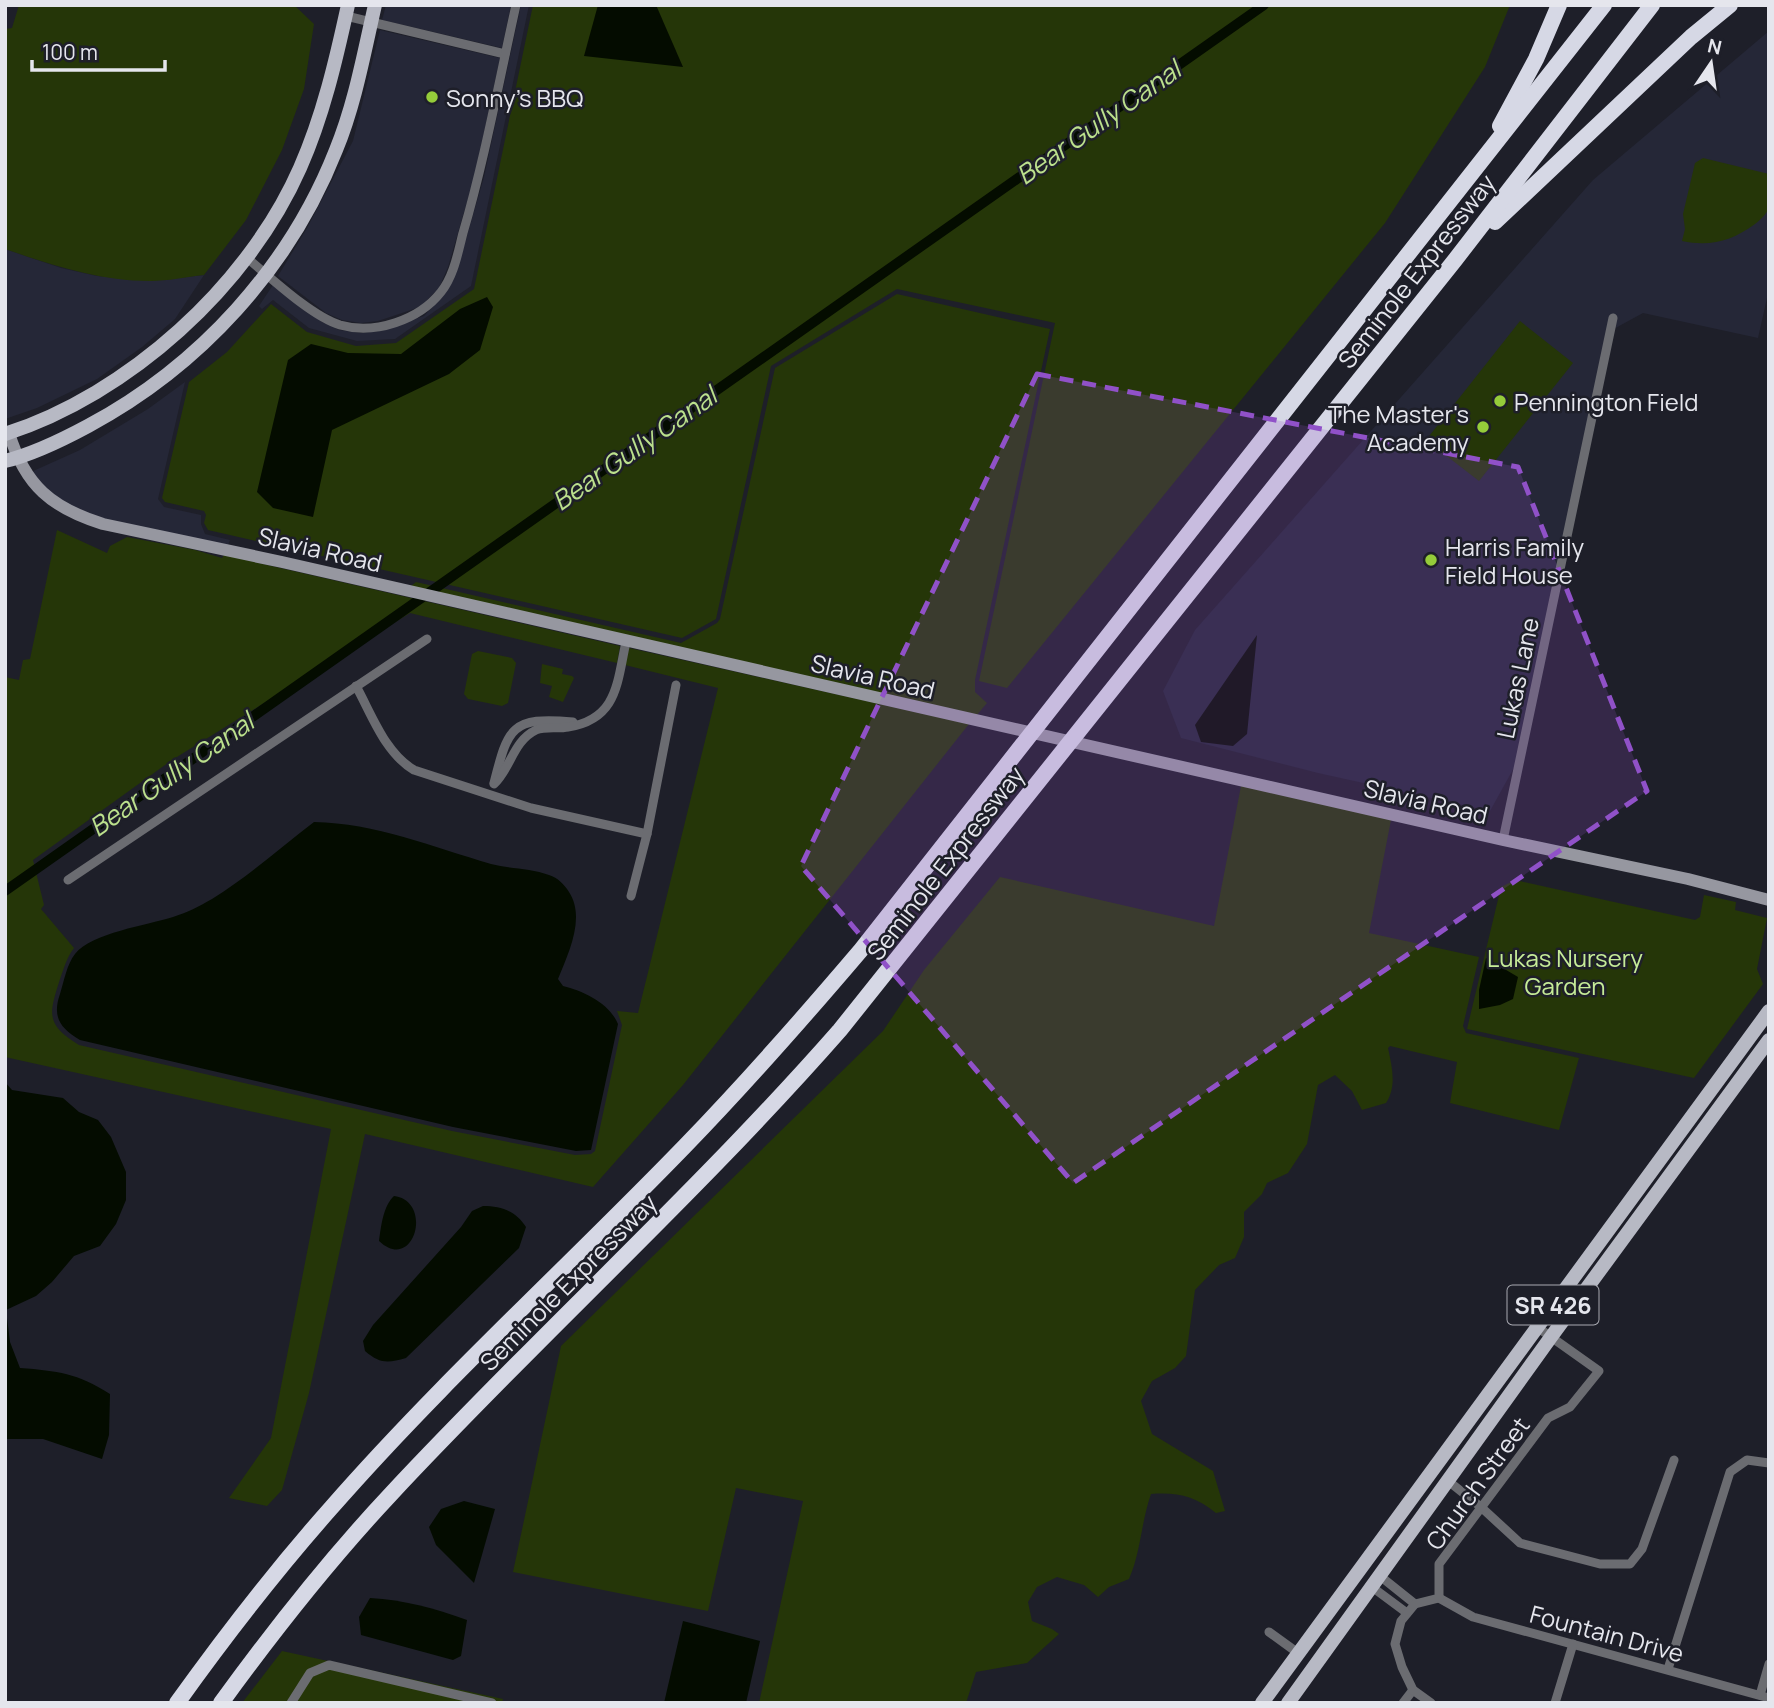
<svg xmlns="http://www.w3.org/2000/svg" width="1774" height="1708" viewBox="0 0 1774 1708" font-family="Manrope,sans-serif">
	<rect width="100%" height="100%" fill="#1e1f29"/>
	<g fill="#252737">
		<polygon points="386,5 511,5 502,48 382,20"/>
		<polygon points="521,5 529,5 471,286 395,339 357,341 309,328 273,300 262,309 259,306 273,285 322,322 339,330 361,333 379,331 424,316 445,294 457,270 484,177"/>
		<polygon points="380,30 500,58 475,175 448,267 439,288 420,307 378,321 361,323 342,320 326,313 278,276 307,228 353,141"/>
		<polygon points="1769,31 1769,289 1758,338 1643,313 1610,331 1521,755 1490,811 1318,773 1181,738 1163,691 1195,630 1593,180"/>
		<polygon points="5,249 61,268 97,276 150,281 204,275 175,319 142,347 97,379 37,408 5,419"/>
		<polygon points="185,382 158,499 164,507 201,515 201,524 205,534 230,540 228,545 104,519 77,511 56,499 31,472 80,450 148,409"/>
	</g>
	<g fill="#253608">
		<path d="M19,5H294L314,24L304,89L282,150L246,220L204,275C186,277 168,281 150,281C99,281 52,265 5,249V29L12,28Z"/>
		<polygon points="533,5 1510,5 1485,67 1385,223 1007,688 979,681 1055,323 897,289 771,366 716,619 682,638 208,530 204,523 206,515 204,511 165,502 162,498 189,382 227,352 271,304 307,332 356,346 396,343 474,289"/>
		<path d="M1703,158L1769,174C1769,184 1771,198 1769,207C1767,214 1760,220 1755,224C1732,241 1710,247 1682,241L1685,229L1683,214L1695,163Z"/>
		<polygon points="897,294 1050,329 975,680 975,692 987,703 976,716 411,586 416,582 681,643 717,623 720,619 775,368"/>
		<polygon points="1520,321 1573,363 1479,481 1426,440"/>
		<path d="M57,530L107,553L110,546L127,537L195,550L222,558L224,555L620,646L617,663L410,613L172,760L33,860L44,905L41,909L74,948C67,957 64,968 60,979C49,1014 45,1024 79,1045L452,1131L575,1155L591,1154L595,1151L622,1025L617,1011L638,1013L718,688L625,665L629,648L969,724L683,1085L593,1187L365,1134L309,1393L282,1490L267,1506L229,1498L271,1438L331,1129L5,1057V677L19,680L23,660L30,659Z"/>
		<polygon points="478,651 512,658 516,663 508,703 502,706 468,699 464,694 472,654"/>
		<polygon points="542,664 563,669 562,674 572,676 574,678 563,702 549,697 552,686 540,683"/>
		<path d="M1241,786L1391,820L1369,933L1479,957L1463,1026L1466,1033L1579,1058L1559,1130L1450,1103L1457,1062L1390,1046L1388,1048C1392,1067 1397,1086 1386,1103L1362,1110L1352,1091L1335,1075L1318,1085L1307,1144L1288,1173L1267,1183L1262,1194L1244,1212V1237L1235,1258L1219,1265L1195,1290L1186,1356L1175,1368L1152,1381L1141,1401L1152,1434L1213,1471L1225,1511L1216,1513C1195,1496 1177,1492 1151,1494C1141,1522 1141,1552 1129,1579L1109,1587L1098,1597L1084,1585L1057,1577L1037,1587L1028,1602L1032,1621L1052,1629L1059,1634L1027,1663L976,1672L966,1703H759L803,1501L736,1488L708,1611L513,1572L561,1346L883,1031L924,970L1000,877L1214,926Z"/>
		<polygon points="1515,880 1695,920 1700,917 1704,895 1736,902 1735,910 1767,918 1757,969 1763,984 1694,1078 1467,1029 1501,887"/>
		<polygon points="282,1651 503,1699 502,1703 242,1703"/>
	</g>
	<g fill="#040c00">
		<polygon points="598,5 656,5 683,67 584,56"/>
		<polygon points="487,297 493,307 480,350 449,374 332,430 313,517 273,508 257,492 288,360 311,344 348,353 401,354 460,309"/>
		<polygon points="1257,635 1247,734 1233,746 1201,742 1195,725"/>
		<path d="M314,822C375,823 433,847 491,864C510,869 531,868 549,875C558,878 564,884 569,892C586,918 568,954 558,979L563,986C584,991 610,1004 618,1024L591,1150L576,1151L453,1127L80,1040C60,1028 52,1017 60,994C64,981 67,964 75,954C91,933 148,925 173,917C186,913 200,906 212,899C248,877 280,848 314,822Z"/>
		<polygon points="1486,958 1518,977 1513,999 1500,1005 1479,1009 1479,990"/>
		<path d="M5,1082L12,1090L63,1098L79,1112L98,1120L111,1137L126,1172V1200L116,1224L100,1246L74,1256L52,1282L36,1296L6,1310L10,1342L20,1368C58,1371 77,1373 110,1394L109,1435L102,1459L43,1439H5Z"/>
		<path d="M394,1196C434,1201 414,1274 379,1241C381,1227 383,1206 394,1196Z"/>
		<path d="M483,1206C501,1206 516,1211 526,1227L519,1248L406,1358C388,1363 380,1364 365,1351L363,1341L373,1325L461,1227L472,1211Z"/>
		<polygon points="464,1501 495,1509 474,1583 436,1545 429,1527 441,1509"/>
		<path d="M370,1598C404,1600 434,1608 467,1620L461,1656L453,1660L361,1635L359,1617Z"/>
		<polygon points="683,1621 760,1641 746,1703 664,1703"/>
	</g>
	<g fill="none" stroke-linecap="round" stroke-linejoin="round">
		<polyline stroke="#040c00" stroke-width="10" points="5,891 1264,5"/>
		<g stroke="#6b6c71" stroke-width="9">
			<polyline points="346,16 505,54"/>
			<path d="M246,257C270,277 311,316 340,325C375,335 419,320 441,292C454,276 458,252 463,233C485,158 499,81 516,5"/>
			<path d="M356,686C372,715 385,753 414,770L531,808L647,834"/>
			<path d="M494,783C508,728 511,716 573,722"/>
			<path d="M494,784C511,768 513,741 536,730C545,726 558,729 568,727C618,719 617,682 626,642"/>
			<polyline points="1503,840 1613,318"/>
			<polyline points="68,880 427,639"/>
			<polyline points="631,896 647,834 676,685"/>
			<polyline points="1447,1480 1482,1508 1520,1543 1600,1564 1630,1564 1642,1549 1674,1460"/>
			<polyline points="1380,1576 1415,1604"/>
			<polyline points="1372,1587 1407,1613"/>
			<polyline points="1439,1598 1473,1617 1769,1698"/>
			<polyline points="1269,1632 1298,1653"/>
			<polyline points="1668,1669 1730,1472 1747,1460 1769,1463"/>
			<polyline points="1760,1695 1769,1664"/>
			<polyline points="291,1703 310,1673 329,1665 492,1703"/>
			<polyline points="1403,1703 1413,1690"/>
			<polyline points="1431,1703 1413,1690 1402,1667 1395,1644 1401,1621 1415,1604 1439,1598 1439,1564 1548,1418 1570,1407 1599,1371 1537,1327"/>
			<polyline points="1555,1703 1573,1644"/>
		</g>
		<path stroke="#9697a0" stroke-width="12" d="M9,433C25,486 52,508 103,524L282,562L1503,840L1688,879L1769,900"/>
		<g stroke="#b7b9c4" stroke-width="14">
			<path d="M5,434C129,394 248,286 300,168C323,116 336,60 348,5"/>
			<path d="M5,461C34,454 62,440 88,426C200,366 290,267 336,150C355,104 364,53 375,5"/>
			<polyline points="1262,1703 1769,1011"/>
			<polyline points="1288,1703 1551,1337 1769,1040"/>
		</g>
		<g stroke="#d6d8e5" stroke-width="16">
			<polyline points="1500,126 1536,59 1559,5"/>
			<polyline points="1495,222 1691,37 1730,5"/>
			<path d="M177,1703C225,1636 276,1570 331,1508C442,1381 568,1267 685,1146C746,1083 804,1017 861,950L1604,5"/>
			<path d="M221,1703C274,1630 330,1559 391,1494C538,1336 698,1192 840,1030L1455,260L1652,5"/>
		</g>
	</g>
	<path fill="#9051c8" fill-opacity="0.2" stroke="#9051c8" stroke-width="5" stroke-dasharray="14 9" stroke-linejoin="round" d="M1037,374L1518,467L1647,791L1073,1183L801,866Z"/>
	<g fill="#95cc3a" stroke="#1e1f29" stroke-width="2.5">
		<circle cx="432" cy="97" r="7"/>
		<circle cx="1500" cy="401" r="7"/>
		<circle cx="1483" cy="427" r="7"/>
		<circle cx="1431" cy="560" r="7"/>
	</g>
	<g text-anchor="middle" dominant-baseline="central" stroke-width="5" stroke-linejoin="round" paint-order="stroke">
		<rect fill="#1e1f29" stroke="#a9aab2" stroke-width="2" x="1507.5" y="1285.5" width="91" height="39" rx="5"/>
		<g font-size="23" font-weight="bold" fill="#e5e6ed">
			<text x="1553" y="1305">SR 426</text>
		</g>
		<g font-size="24" fill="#e5e6ed" stroke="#1e1f29" text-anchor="start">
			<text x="446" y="97">Sonny's BBQ</text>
			<text x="1514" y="401">Pennington Field</text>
			<text x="1469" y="413" text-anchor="end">The Master's<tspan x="1469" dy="28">Academy</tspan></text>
			<text x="1445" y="546">Harris Family<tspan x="1445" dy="28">Field House</tspan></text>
		</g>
		<g font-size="24" fill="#e5e6ed" stroke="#1e1f29">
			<text transform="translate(1416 271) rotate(-52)">Seminole Expressway</text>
			<text transform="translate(320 549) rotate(13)">Slavia Road</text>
			<text transform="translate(873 676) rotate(13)">Slavia Road</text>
			<text transform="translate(1517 678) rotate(-78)">Lukas Lane</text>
			<text transform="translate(1426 801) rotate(13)">Slavia Road</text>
			<text transform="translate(945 863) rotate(-52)">Seminole Expressway</text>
			<text transform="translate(568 1282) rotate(-45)">Seminole Expressway</text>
			<text transform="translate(1477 1483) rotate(-54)">Church Street</text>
			<text transform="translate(1607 1633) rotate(15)">Fountain Drive</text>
		</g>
		<g font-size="24" fill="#c6ec98" stroke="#1e1f29">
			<text x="1565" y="957">Lukas Nursery<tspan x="1565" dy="28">Garden</tspan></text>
		</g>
		<g font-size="26" font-style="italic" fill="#bce18d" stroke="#1e1f29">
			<text transform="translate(1098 122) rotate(-35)">Bear Gully Canal</text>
			<text transform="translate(634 448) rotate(-35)">Bear Gully Canal</text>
			<text transform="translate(171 774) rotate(-35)">Bear Gully Canal</text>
		</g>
	</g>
	<rect width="1774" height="1708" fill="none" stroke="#e5e6ed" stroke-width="14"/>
	<g transform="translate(1711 63) rotate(13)" stroke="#1e1f29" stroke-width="5" paint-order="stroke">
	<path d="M0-5L12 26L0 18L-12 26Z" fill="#e5e6ed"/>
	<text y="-10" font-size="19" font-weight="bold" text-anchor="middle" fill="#e5e6ed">N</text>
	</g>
	<path d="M32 60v10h133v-10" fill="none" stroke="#e5e6ed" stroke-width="3.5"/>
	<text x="42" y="60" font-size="21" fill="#e5e6ed" stroke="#1e1f29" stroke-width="5" paint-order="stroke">100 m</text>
</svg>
